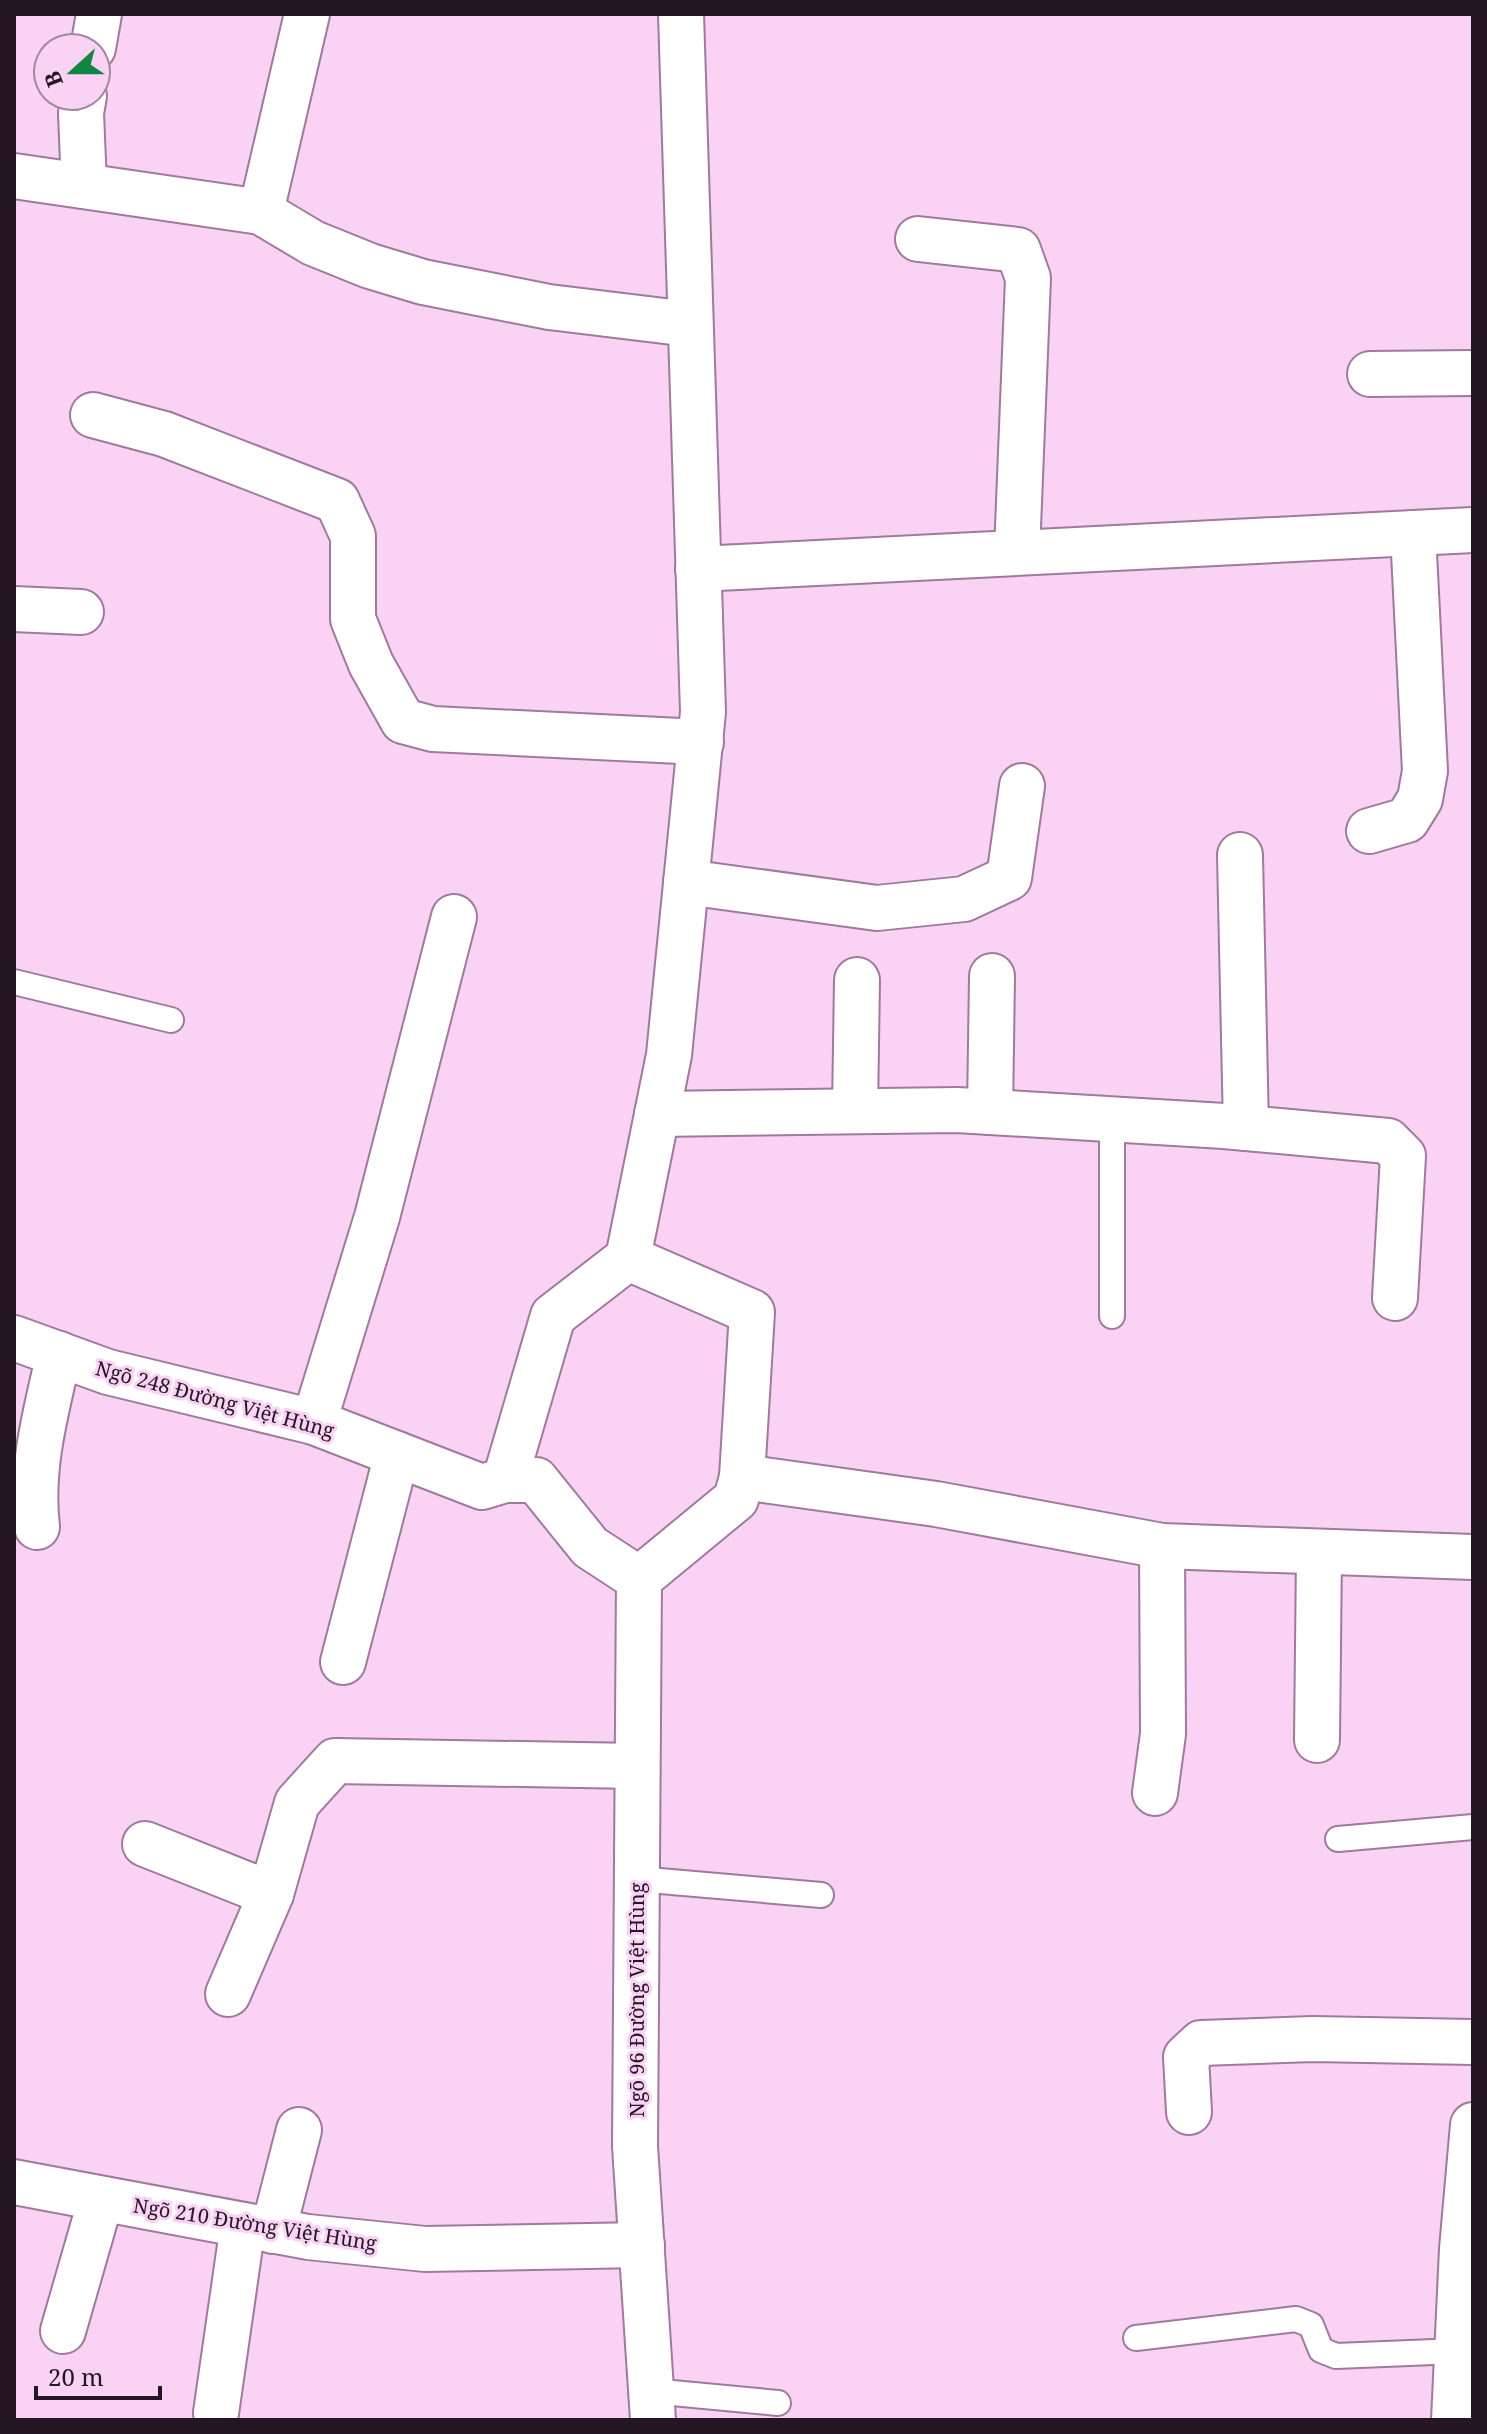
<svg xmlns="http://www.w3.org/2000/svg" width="1487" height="2434" viewBox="0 0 1487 2434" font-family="'Noto Serif',serif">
	<rect width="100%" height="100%" fill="#f9d2f4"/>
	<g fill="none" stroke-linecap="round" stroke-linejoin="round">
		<g stroke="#9e7b9a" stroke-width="28">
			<g id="service">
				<polyline points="14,982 171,1020"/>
				<polyline points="1112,1119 1112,1316"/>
				<polyline points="1338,1839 1473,1827"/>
				<polyline points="637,1879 821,1895"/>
				<polyline points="1136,2338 1296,2319 1311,2325 1321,2350 1336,2356 1458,2351"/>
				<polyline points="651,2391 778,2403"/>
			</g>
		</g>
		<g stroke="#9e7b9a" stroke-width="48">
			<g id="minor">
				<polyline points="93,48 99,14"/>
				<polyline points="14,176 261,212 313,243 370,266 423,282 549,307 689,324"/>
				<polyline points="84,186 81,113 84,96"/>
				<polyline points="261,212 307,14"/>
				<polyline points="918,239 1018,250 1028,278 1017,552"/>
				<polyline points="1370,374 1473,373"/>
				<polyline points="93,415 164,434 337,501 353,536 353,619 371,664 403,721 433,729 701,742"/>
				<polyline points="698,569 1473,530"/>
				<polyline points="14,609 81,612"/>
				<polyline points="1369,831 1407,820 1420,799 1425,771 1413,533"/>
				<polyline points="1240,855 1246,1128"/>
				<polyline points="686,882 877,908 964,899 1009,878 1022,786"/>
				<polyline points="855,1111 857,980"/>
				<polyline points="990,1112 992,976"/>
				<polyline points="657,1114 957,1110 1224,1126 1388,1141 1403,1156 1395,1298"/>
				<polyline points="628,1258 669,1055 703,712 681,14"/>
				<polygon points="628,1258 752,1312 742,1477 736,1499 639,1579 590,1547 536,1480 505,1480 553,1316"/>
				<polyline points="14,1338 108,1372 314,1422 482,1487 505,1480"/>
				<polyline points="314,1422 377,1217 454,917"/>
				<polyline points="742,1477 936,1504 1162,1546 1473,1557"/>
				<path d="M37,1527C30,1467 46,1412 59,1354"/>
				<polyline points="639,1579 635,2146 653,2420"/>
				<polyline points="343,1662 397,1454"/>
				<polyline points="1317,1740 1319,1553"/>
				<polyline points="1155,1793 1163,1734 1162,1546"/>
				<polyline points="145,1844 271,1894"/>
				<polyline points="228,1994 271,1894 297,1803 335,1761 637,1766"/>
				<polyline points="1189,2112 1186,2057 1201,2043 1313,2039 1473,2042"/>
				<polyline points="14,2182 308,2237 425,2249 642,2245"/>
				<polyline points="273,2231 299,2130"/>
				<polyline points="63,2331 101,2199"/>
				<polyline points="216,2413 243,2225"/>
				<polyline points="1454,2420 1462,2249 1473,2125"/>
			</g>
		</g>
		<use href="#service" stroke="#fff" stroke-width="24"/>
		<use href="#minor" stroke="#fff" stroke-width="44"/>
	</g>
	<g text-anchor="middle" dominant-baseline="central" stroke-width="6" stroke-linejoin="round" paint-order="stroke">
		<g font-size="20" fill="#241622" stroke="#f9d2f4">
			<text transform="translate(215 1399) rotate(15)">Ngõ 248 Đường Việt Hùng</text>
			<text transform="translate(636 2000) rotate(-90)">Ngõ 96 Đường Việt Hùng</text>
			<text transform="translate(255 2224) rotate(9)">Ngõ 210 Đường Việt Hùng</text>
		</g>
	</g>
	<rect width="1487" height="2434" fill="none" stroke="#241622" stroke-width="32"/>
	<g transform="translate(72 72) rotate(249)"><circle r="38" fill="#f9d2f4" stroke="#a487a0" stroke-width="2"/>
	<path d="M0-6L14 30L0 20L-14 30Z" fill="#108741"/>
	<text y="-12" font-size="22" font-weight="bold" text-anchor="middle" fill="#241622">B</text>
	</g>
	<path d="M36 2386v12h124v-12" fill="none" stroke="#241622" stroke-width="4"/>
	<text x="48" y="2386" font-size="24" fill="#241622" stroke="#f9d2f4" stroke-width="6" paint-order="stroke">20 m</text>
</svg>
